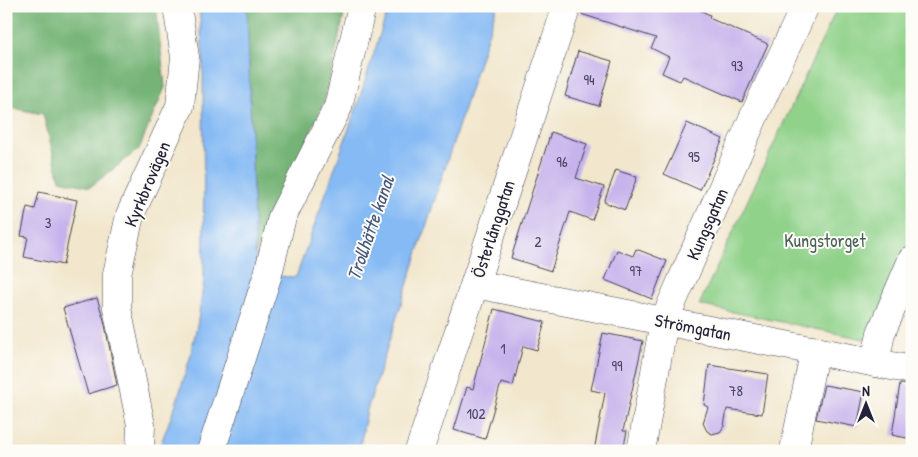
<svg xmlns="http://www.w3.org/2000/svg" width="918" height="457" viewBox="0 0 918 457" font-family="'Patrick Hand',sans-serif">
	<rect width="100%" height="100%" fill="#fdfcf7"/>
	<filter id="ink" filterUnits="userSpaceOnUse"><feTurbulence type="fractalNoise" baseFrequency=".02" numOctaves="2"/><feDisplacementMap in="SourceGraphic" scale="10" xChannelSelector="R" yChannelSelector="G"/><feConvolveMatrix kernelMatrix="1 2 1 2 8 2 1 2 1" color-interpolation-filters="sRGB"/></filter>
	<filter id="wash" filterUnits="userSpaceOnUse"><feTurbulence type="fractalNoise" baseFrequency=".0096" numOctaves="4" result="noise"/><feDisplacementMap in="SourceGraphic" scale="20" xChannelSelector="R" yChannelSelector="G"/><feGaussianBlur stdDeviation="1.12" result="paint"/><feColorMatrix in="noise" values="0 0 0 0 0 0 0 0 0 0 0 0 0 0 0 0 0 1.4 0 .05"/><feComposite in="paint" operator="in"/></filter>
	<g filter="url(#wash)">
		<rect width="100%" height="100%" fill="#f2e7cd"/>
		<polygon fill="#90d28a" stroke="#597a62" points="838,6 912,7 912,257 874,341 699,305"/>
		<g fill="#74b476" stroke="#4b6b58">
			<polygon points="6,6 156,6 165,87 139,149 90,187 60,180 43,114 6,107"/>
			<polygon points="247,6 346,6 325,100 255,255"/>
		</g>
		<g fill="#85baf4" stroke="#546e98">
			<polygon points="199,6 247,6 255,255 261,272 203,451 158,451 177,401 190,358 198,320 204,281 203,59"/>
			<polygon points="389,6 497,6 367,410 359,451 219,451 275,276 296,277 356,109"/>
		</g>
		<g id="blocks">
			<g fill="#c6b2ec">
				<polygon points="582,6 691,6 710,15 709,18 768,44 742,102 683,76 680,81 662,73 669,57 651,48 656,38 581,14"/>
				<polygon points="578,51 612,61 599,106 565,96"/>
				<polygon points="687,123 723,139 700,190 664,174"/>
				<polygon points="551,132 587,144 576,178 604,187 592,220 570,212 551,271 511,258"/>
				<polygon points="616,170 637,177 625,210 604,202"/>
				<polygon points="39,192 77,200 63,265 24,257 28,237 21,236 27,207 35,209"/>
				<polygon points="636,249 667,261 652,299 605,280 617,250 633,256"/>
				<polygon points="97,298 104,320 117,385 88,394 63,308"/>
				<polygon points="494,309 545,322 537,350 523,346 513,386 501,383 485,439 454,430 467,387 473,389"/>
				<polygon points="603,333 643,341 623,431 627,431 623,451 594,451 605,393 591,390"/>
				<polygon points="709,365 768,374 762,414 727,409 724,426 720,432 712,434 707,431 703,423 708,407 704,405"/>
				<polygon points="900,384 912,385 912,439 892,435"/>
				<polygon points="824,385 864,392 857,427 816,419"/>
			</g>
		</g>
	</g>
	<g filter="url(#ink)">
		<use href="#blocks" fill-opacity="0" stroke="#414051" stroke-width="1"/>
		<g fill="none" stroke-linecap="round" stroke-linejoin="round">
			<g stroke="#414051" stroke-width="29">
				<g id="minor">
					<polyline points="475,284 912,370"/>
					<polyline points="875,363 881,333 912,260"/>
					<polyline points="795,445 815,350"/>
					<polyline points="140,451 141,425 117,308 117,274 130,215 180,106 185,57 177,6"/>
					<polyline points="211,451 268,274 282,217 338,107 362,6"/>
					<polyline points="419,451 567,6"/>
					<polyline points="641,451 664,321 755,114 805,6"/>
				</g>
			</g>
			<use href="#minor" stroke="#fff" stroke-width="28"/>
		</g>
	</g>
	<g text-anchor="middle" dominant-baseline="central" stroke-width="4" stroke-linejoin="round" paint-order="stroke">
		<g font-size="15" fill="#4b4667">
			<text x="737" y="65">93</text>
			<text x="589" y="79">94</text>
			<text x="694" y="156">95</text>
			<text x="562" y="161">96</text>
			<text x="48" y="222">3</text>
			<text x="538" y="241">2</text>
			<text x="636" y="270">97</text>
			<text x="503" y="348">1</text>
			<text x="617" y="365">99</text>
			<text x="736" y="390">78</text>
			<text x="476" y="413">102</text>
		</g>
		<g font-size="18" fill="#22223b" stroke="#fdfcf7">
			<text transform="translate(147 184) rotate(-67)">Kyrkbrovägen</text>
			<text transform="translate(707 224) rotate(-66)">Kungsgatan</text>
			<text transform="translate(493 229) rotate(-72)">Österlånggatan</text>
			<text transform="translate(693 327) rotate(11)">Strömgatan</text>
		</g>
		<g font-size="18" fill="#486057" stroke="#fdfcf7">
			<text x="825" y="240">Kungstorget</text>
		</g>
		<g font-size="19" font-style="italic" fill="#45577c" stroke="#fdfcf7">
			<text transform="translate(370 228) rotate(-71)">Trollhätte kanal</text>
		</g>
	</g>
	<rect width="918" height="457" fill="none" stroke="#fdfcf7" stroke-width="25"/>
	<g transform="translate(866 404)" stroke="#fdfcf7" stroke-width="4" paint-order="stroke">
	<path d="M0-4L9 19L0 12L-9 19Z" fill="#22223b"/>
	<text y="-8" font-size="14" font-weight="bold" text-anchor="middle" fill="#22223b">N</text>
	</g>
</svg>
